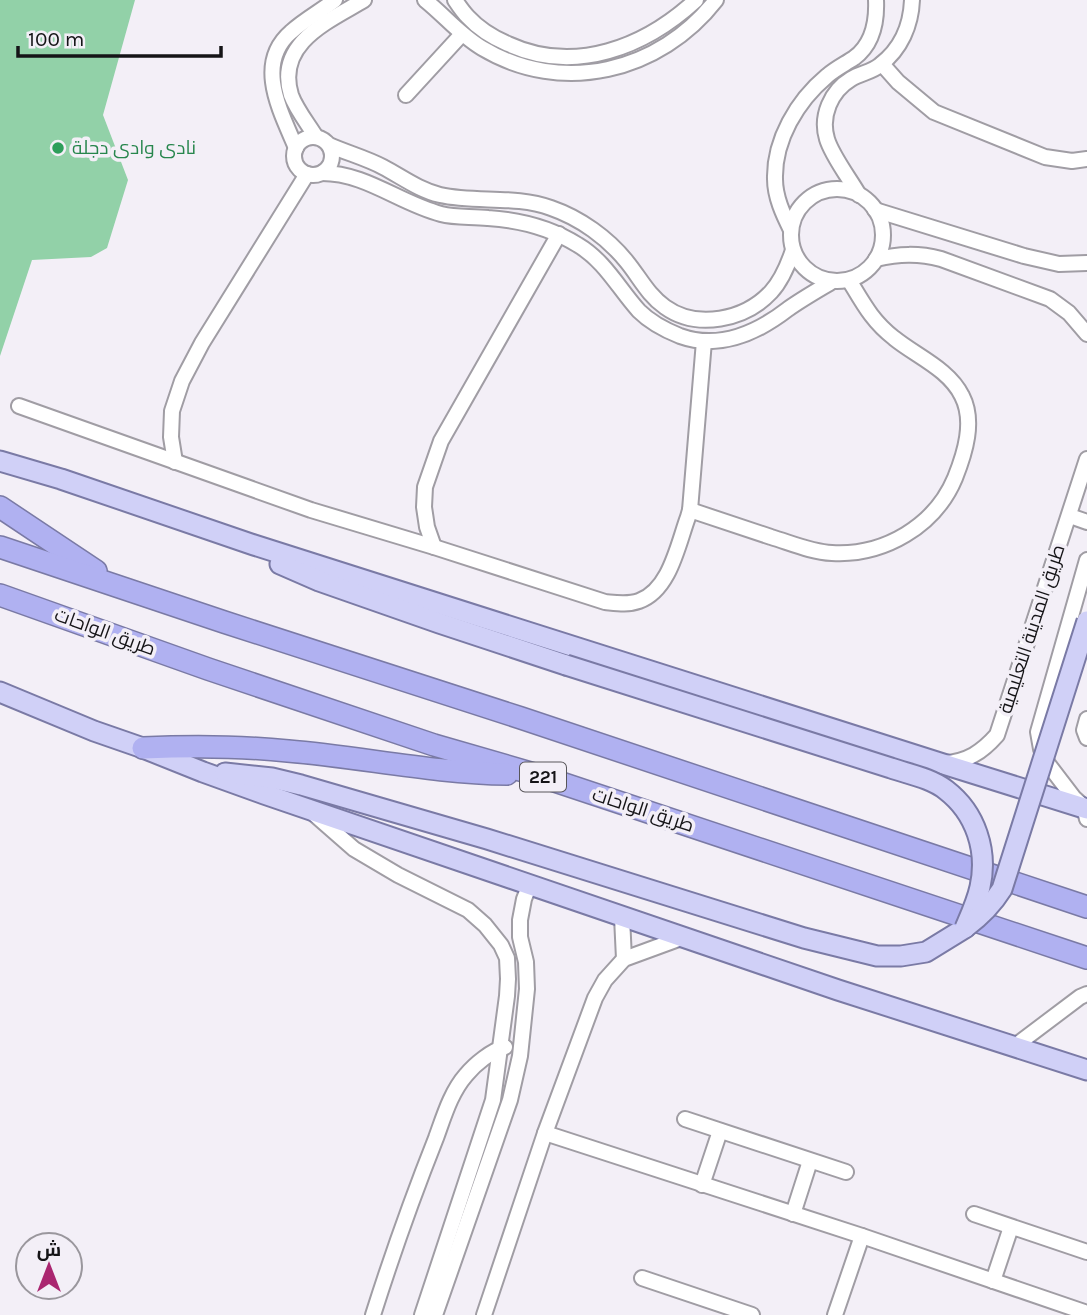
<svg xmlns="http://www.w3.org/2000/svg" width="1087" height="1315" viewBox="0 0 1087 1315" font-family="Karla,Cairo,sans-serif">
	<rect width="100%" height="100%" fill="#f3eff7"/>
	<polygon fill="#92d1a8" points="0,0 135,0 103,115 128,180 107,248 91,257 32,260 0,356"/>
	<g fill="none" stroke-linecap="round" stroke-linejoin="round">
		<g stroke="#a09da4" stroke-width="18">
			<g id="minor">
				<path d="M425,0C445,16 460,35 482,48C562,96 660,72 716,0"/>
				<path d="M455,0C459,6 463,12 468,17C479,29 494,38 508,44C575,75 645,47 696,0"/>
				<polyline points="882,64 898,82 934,112 1045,157 1072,161 1087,159"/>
				<polyline points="406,95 462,34"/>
				<path d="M316,137C308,124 296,109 291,95C275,43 329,21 364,0"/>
				<circle cx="313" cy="156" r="19"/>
				<path d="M329,145C347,153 366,158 383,167C402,177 419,190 440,195C476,203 515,195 551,208C580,218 608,238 627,262C640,278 648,295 665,307C697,330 745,320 771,292C782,280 788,265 793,250"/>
				<path d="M296,148C281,112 254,64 291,32C304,20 321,11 335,0"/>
				<path d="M322,173C366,173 399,203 441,214C456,218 472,216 488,218C520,220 551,228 578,245C605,261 619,289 639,311C650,322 665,330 680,336C719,350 757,333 788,309C802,299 818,290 833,281"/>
				<circle cx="837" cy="235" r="46"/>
				<path d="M859,195C850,179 832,156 827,139C820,116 831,91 851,79C861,73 872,72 880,65C901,49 911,25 912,0"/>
				<polyline points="875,210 1024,256 1059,264 1087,263"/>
				<path d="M791,230C783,214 775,197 775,179C774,140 797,101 827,76C835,69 845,64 854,58C873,44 877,22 876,0"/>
				<path d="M876,259C899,254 918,253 941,259L1050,299L1069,313L1087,334"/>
				<path d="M19,406L311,510L434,547L605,602C616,603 628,605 639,601C670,590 678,544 688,517L690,510L704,341"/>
				<polyline points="175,462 171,437 172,411 182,381 202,343 307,174"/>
				<path d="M690,510C717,519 744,528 771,537C791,543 811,552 832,553C884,556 935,526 955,478C965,453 975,421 962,396C949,369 916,356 894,338C872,321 863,303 849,280"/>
				<polyline points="1070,516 1087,522"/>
				<polyline points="434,547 427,527 424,507 425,487 441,441 559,234"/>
				<polyline points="1087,560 1038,732 1041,749 1048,764 1074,798 1084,807 1087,819"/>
				<polyline points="1087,719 1084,730 1087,738"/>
				<path d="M944,763C967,762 982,752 997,735L1087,459"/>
				<polyline points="314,814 354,849 398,875 468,910 485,925 501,945 507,958 508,979 507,996 493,1100 422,1315"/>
				<polyline points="622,917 624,959"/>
				<polyline points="1015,1046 1080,997 1087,994"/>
				<polyline points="685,1119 846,1172"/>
				<polyline points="545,1133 862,1236 1087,1313"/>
				<polyline points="702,1185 720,1131"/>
				<polyline points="793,1214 810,1161"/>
				<polyline points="974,1214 1087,1252"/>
				<polyline points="642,1278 752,1315"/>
				<polyline points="993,1281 1011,1227"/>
				<path d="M373,1315C392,1255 413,1196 436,1138C444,1116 451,1092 466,1075C475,1064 491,1051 505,1047"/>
				<polyline points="435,1315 510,1100 520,1056 527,989 526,962 520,937 520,920 524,899 530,884"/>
				<polyline points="484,1315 545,1133 595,998 605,980 624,959 684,937"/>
				<polyline points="835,1315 862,1236"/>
			</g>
		</g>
		<g stroke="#7a7aa5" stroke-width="23">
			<g id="major">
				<polyline points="0,461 61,479 254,545 940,763 1087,809"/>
				<polyline points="280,564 319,581 439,623 566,665"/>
				<polyline points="0,692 94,731 143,748 203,772 264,794 838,990 1087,1070"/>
				<polyline points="225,773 272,778 301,785 487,839 804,938 877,956 901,956 926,952 965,928"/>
			</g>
		</g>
		<g stroke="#7a7aa5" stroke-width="24">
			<g id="highway">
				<polyline points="0,507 96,571"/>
				<polyline points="0,547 224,622 521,718 1087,907"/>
				<polyline points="0,595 208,669 434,745 534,774 1087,958"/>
				<path d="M143,748C191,746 240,746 288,751C361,757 433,773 507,774"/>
			</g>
		</g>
		<use href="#minor" stroke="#fff" stroke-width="14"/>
		<use href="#major" stroke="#d0d0f7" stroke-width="19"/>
		<use href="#highway" stroke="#b0b1f1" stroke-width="21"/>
		<g stroke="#7a7aa5" stroke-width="23" stroke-linecap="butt">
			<g id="major-bridge">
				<path d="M566,665L891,768C908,774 931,778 946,790C976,813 988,851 980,887C977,901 971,914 965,928"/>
				<path d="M966,927C981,916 992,905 1002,889L1087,621"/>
			</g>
		</g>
		<use href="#major-bridge" stroke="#d0d0f7" stroke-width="19"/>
	</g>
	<circle fill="#2e9e5b" stroke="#f3eff7" stroke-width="2.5" cx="58" cy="148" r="7"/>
	<g text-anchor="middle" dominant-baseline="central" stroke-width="7" stroke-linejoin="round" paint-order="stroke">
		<rect fill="#f3eff7" stroke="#58565a" stroke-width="2" x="520" y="762.5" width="46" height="29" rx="5"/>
		<g font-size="18" font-weight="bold" fill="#151417">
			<text x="543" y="777">221</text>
		</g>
		<g font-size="19" fill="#27864d" stroke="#f3eff7" text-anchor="start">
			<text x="72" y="148">نادى وادى دجلة</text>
		</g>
		<g font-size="19" fill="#151417" stroke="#f3eff7">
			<text transform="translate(1032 629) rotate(-72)">طريق المدينة التعليمية</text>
			<text transform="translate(105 632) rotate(20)">طريق الواحات</text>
			<text transform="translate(643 810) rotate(18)">طريق الواحات</text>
		</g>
	</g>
	<g transform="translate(49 1266)"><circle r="33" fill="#f3eff7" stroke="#9a979d" stroke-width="2"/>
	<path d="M0-5L12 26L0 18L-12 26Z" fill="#aa2670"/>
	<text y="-10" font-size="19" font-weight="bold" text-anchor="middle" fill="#151417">ش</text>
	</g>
	<path d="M18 46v10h203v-10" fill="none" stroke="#151417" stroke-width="3.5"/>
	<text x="28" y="46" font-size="21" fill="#151417" stroke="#f3eff7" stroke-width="5" paint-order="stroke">100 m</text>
</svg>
